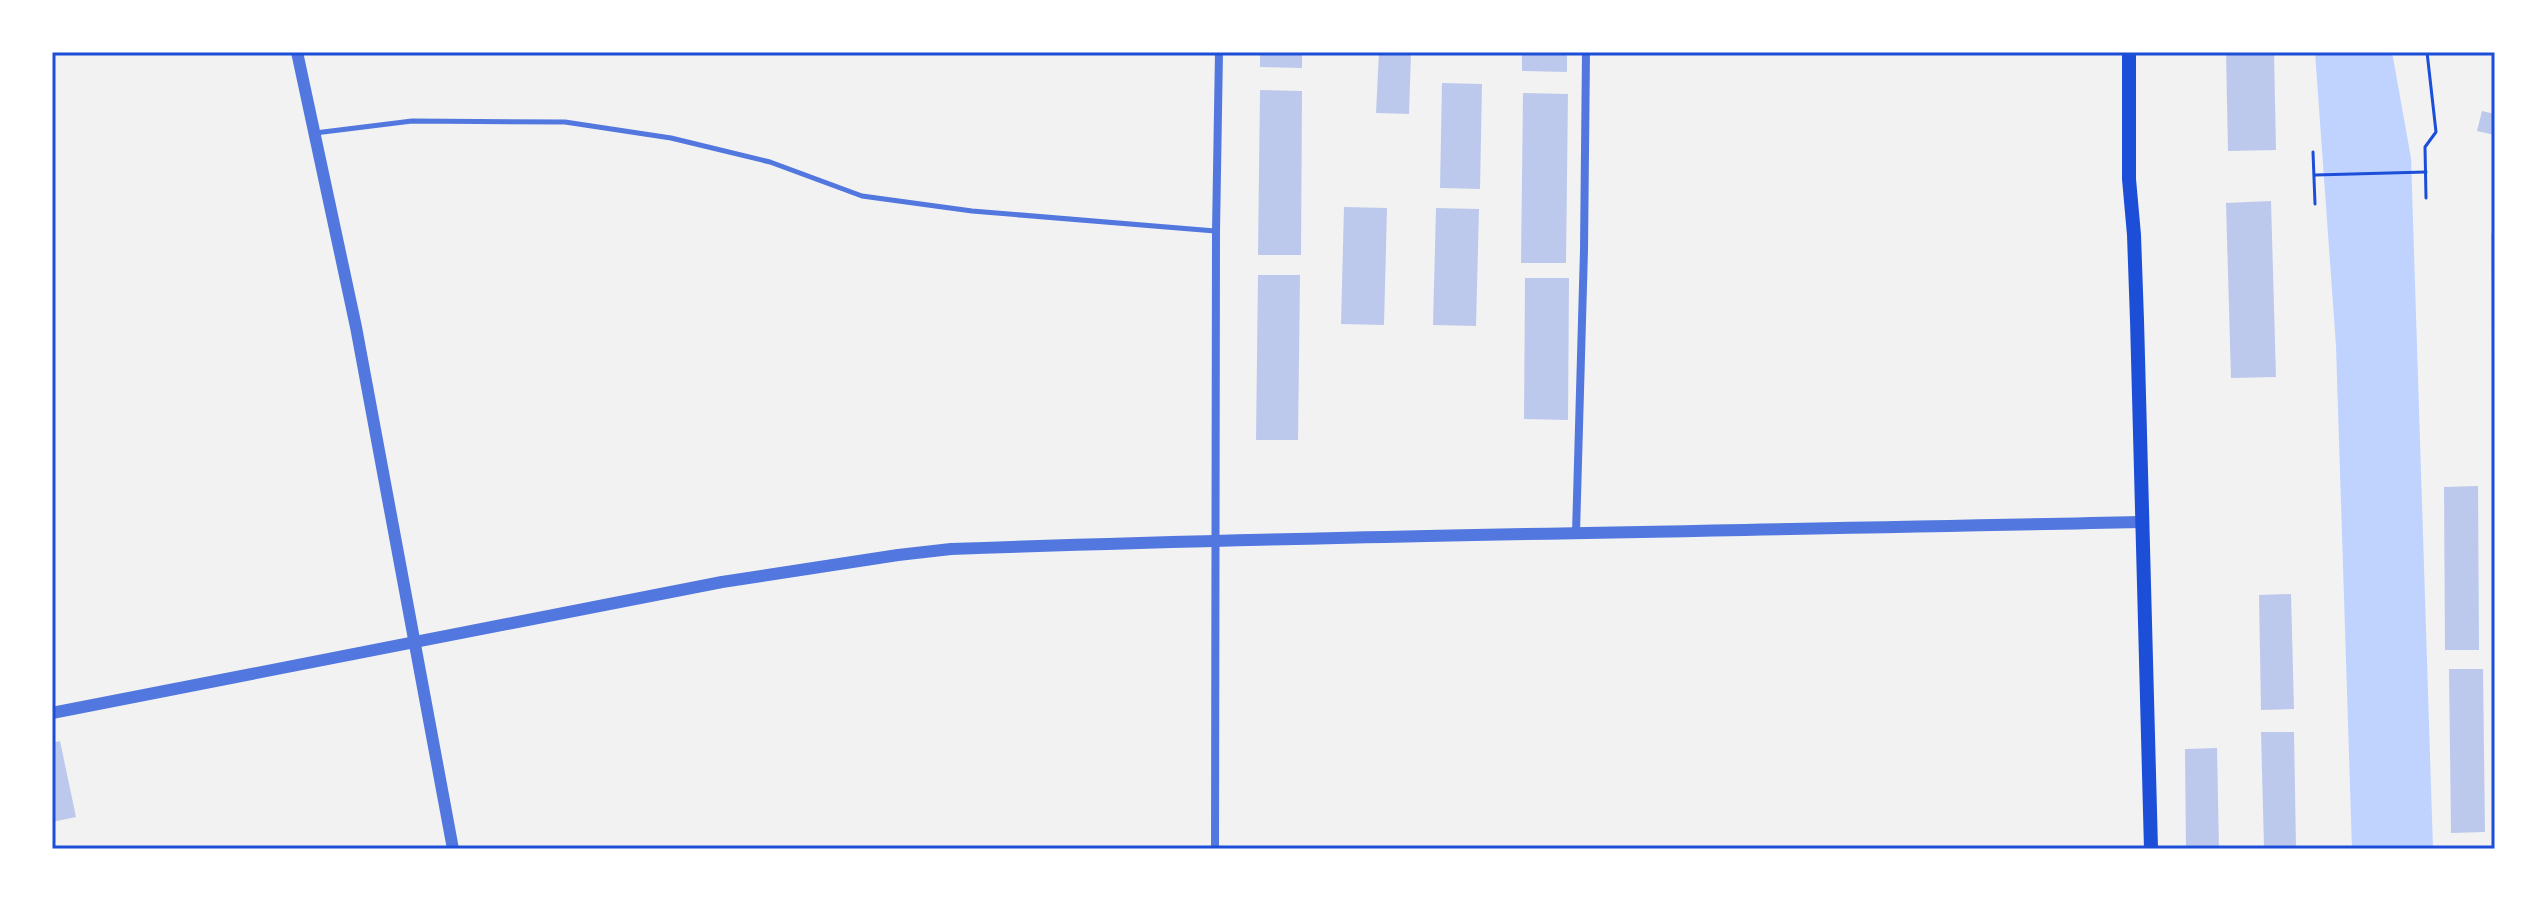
<svg xmlns="http://www.w3.org/2000/svg" width="2547" height="901" viewBox="0 0 2547 901" font-family="'PT Serif',serif">
	<rect width="100%" height="100%" fill="#f2f2f2"/>
	<polygon fill="#bfd3fe" points="2315,52 2392,52 2411,158 2433,849 2352,849 2336,346"/>
	<g fill="#bdc9ec">
		<polygon points="1260,52 1302,52 1302,68 1260,67"/>
		<polygon points="1379,52 1411,52 1409,114 1376,113"/>
		<polygon points="1522,52 1567,52 1567,72 1522,71"/>
		<polygon points="2226,52 2274,52 2276,150 2228,151"/>
		<polygon points="1442,83 1482,84 1480,189 1440,188"/>
		<polygon points="1260,90 1302,91 1301,255 1258,255"/>
		<polygon points="1523,93 1568,94 1566,263 1521,263"/>
		<polygon points="2482,111 2495,114 2495,135 2477,131"/>
		<polygon points="2271,201 2276,377 2231,378 2226,203"/>
		<polygon points="1344,207 1387,208 1384,325 1341,324"/>
		<polygon points="1436,208 1479,209 1476,326 1433,325"/>
		<polygon points="2491,233 2495,233 2495,358 2492,358"/>
		<polygon points="1258,275 1300,275 1298,440 1256,440"/>
		<polygon points="1525,278 1569,278 1568,420 1524,419"/>
		<polygon points="2478,486 2479,650 2445,650 2444,487"/>
		<polygon points="2291,594 2294,709 2261,710 2259,595"/>
		<polygon points="2449,669 2483,669 2485,832 2451,833"/>
		<polygon points="2261,732 2294,732 2296,847 2264,847"/>
		<polygon points="60,741 76,817 52,822 52,743"/>
		<polygon points="2217,748 2219,849 2186,849 2185,749"/>
	</g>
	<g fill="none" stroke-linecap="round" stroke-linejoin="round">
		<g stroke="#1d4ed8" stroke-width="3">
			<polyline points="2313,152 2315,204"/>
			<polyline points="2315,175 2426,172"/>
			<polyline points="2426,198 2425,147 2436,132 2427,52"/>
		</g>
		<polyline stroke="#5277de" stroke-width="5" points="315,133 412,121 565,122 671,138 770,162 862,196 972,211 1215,231"/>
		<g stroke="#5277de" stroke-width="8">
			<polyline points="1576,533 1584,250 1586,52"/>
			<polyline points="1215,849 1216,231 1219,52"/>
		</g>
		<g stroke="#5277de" stroke-width="12">
			<polyline points="297,52 356,327 453,849"/>
			<path d="M52,713L722,582L898,555L951,549C1347,535 1744,531 2141,522"/>
		</g>
		<polyline stroke="#1d4ed8" stroke-width="14" points="2129,52 2129,179 2134,235 2137,320 2151,849"/>
	</g>
	<rect width="2547" height="901" fill="none" stroke="#ffffff" stroke-width="108"/>
	<rect x="54" y="54" width="2439" height="793" fill="none" stroke="#1d4ed8" stroke-width="3"/>
</svg>
